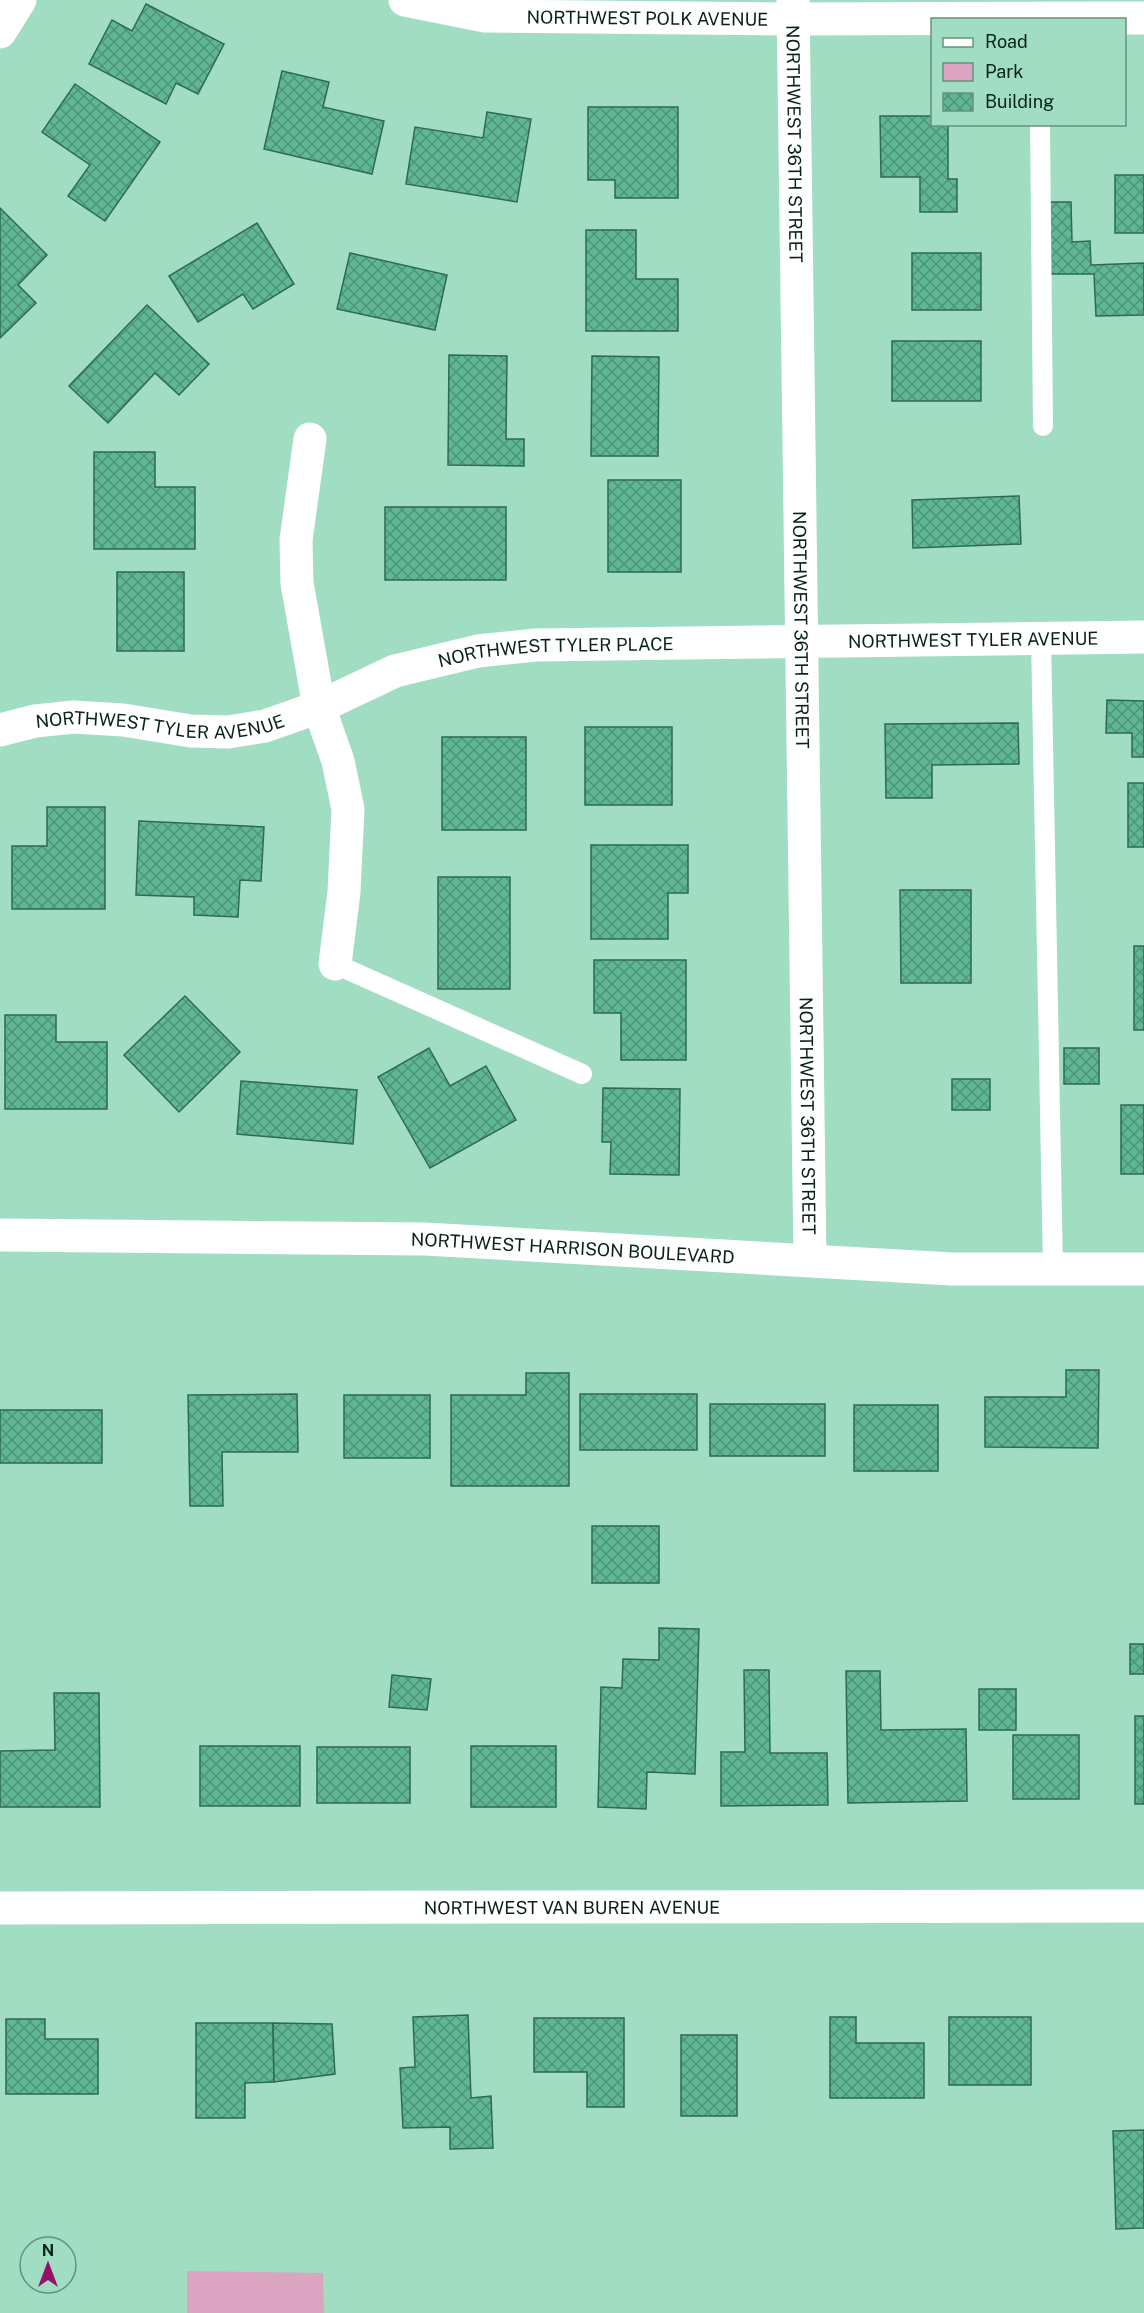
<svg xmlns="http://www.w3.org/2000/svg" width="1144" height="2313" viewBox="0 0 1144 2313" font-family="'Public Sans',sans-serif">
	<defs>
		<pattern id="building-cross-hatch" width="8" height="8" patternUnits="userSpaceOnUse" patternTransform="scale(1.5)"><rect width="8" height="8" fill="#5fb795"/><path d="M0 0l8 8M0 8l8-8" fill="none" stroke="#4d9479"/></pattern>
	</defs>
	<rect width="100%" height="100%" fill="#a0ddc3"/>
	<polygon fill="#dba5c1" points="187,2271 323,2273 324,2313 187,2313"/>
	<g fill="url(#building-cross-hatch)" stroke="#2e6a54" stroke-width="1.5">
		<polygon points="146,4 224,44 198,94 176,83 166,104 89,64 112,20 132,31"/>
		<polygon points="282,71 329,82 323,107 384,121 372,174 264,149"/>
		<polygon points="75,84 160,142 105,221 68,196 90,165 42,132"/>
		<polygon points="588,107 678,107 678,198 615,198 615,180 588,180"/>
		<polygon points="487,112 531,119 517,202 406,184 415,127 483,138"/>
		<polygon points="880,116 932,116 932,124 948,124 948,179 957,179 957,212 920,212 920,177 881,177"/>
		<rect x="1115" y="175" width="29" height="58"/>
		<polygon points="1048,202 1071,202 1072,242 1090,241 1091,265 1144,263 1144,315 1096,316 1094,274 1050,274"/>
		<polygon points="0,208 47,255 18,285 36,303 0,338"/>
		<polygon points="257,223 294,284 253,309 243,294 198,322 169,276"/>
		<polygon points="586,230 636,230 636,279 678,279 678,331 586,331"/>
		<polygon points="350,253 447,275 435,330 337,309"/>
		<rect x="912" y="253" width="69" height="57"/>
		<polygon points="147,305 209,364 179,395 155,373 108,423 69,386"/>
		<rect x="892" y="341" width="89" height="60"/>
		<polygon points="449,355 507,356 506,439 524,439 524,466 448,465"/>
		<polygon points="592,356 659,357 658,456 591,456"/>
		<polygon points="94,452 155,452 155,487 195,487 195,549 94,549"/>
		<rect x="608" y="480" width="73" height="92"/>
		<polygon points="1019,496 1021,544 913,548 912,500"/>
		<rect x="385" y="507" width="121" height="73"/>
		<rect x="117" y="572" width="67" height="79"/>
		<polygon points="1107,700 1144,701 1144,757 1132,757 1132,733 1106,733"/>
		<polygon points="1018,723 1019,764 932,765 932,798 886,798 885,724"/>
		<rect x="585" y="727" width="87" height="78"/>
		<rect x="442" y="737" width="84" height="93"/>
		<rect x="1128" y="783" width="16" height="64"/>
		<polygon points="47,807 105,807 105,909 12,909 12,846 47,846"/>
		<polygon points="139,821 264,827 261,881 240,880 238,917 194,915 194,897 136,895"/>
		<polygon points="591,845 688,845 688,893 668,893 668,939 591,939"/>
		<rect x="438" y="877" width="72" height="112"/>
		<polygon points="900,890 971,890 971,983 901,983"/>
		<rect x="1134" y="946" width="10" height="84"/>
		<polygon points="594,960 686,960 686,1060 621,1060 621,1013 594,1013"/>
		<polygon points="185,996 240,1052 179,1112 124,1055"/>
		<polygon points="5,1015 56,1015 56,1042 107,1042 107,1109 5,1109"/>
		<polygon points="429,1048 450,1086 486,1066 516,1120 430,1168 378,1077"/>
		<rect x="1064" y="1048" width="35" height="36"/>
		<rect x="952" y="1079" width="38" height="31"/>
		<polygon points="241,1081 357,1090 353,1144 237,1134"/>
		<polygon points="603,1088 680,1089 679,1175 610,1174 611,1142 602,1142"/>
		<rect x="1121" y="1105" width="23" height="69"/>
		<polygon points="1066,1370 1099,1370 1098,1448 985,1447 985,1397 1066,1397"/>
		<polygon points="526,1373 569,1373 569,1486 451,1486 451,1395 526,1395"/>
		<polygon points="297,1394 298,1452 222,1452 223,1506 190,1506 188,1395"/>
		<rect x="580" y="1394" width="117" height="56"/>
		<rect x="344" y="1395" width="86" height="63"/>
		<rect x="710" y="1404" width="115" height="52"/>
		<rect x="854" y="1405" width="84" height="66"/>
		<rect x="0" y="1410" width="102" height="53"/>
		<rect x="592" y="1526" width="67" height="57"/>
		<polygon points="659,1628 699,1629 695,1774 647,1772 646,1809 598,1807 601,1687 622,1688 623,1659 659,1660"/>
		<rect x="1130" y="1644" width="14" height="30"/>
		<polygon points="744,1670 769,1670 770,1753 827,1753 828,1805 721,1806 721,1752 745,1752"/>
		<polygon points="846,1671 880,1671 881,1730 966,1729 967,1801 848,1803"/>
		<polygon points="392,1675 431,1679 427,1710 389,1707"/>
		<rect x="979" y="1689" width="37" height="41"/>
		<polygon points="54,1693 99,1693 100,1807 0,1807 0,1751 55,1750"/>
		<rect x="1135" y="1716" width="9" height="88"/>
		<rect x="1013" y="1735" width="66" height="64"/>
		<rect x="200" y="1746" width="100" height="60"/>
		<rect x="471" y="1746" width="85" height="61"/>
		<rect x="317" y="1747" width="93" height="56"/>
		<polygon points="468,2015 471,2098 491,2096 493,2148 450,2149 450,2127 403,2128 400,2068 415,2067 413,2017"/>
		<polygon points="830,2017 856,2017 856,2043 924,2043 924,2098 830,2098"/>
		<rect x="949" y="2017" width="82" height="68"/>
		<polygon points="534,2018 624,2018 624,2107 587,2107 587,2072 534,2072"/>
		<polygon points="6,2019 45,2019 45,2039 98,2039 98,2094 6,2094"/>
		<polygon points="196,2023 273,2023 274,2082 245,2083 245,2118 196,2118"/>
		<polygon points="273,2023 332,2024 335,2074 274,2082"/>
		<rect x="681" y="2035" width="56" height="81"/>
		<polygon points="1144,2130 1144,2228 1116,2229 1113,2131"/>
	</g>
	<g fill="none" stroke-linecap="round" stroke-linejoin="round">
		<g stroke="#fff" stroke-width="20">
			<polyline points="1040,124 1043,426"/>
			<polyline points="1041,638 1053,1269"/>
			<polyline points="335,964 582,1074"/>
		</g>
		<g stroke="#fff" stroke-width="33">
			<path id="s1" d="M405,0L485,16L793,19L1144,18"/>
			<polyline points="0,32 20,0"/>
			<polyline points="310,439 296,540 297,583 319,707 338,761 348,809 344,892 335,964"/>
			<path id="s2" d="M0,730L35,721L74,717L123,720L191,731L228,732L265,726L319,707L395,671L478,651L536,645L1144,637"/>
			<path id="s3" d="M0,1908L1144,1906"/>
		</g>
		<g stroke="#fff" stroke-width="33">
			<path id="s4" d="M793,0L810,1260"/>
			<path id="s5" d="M0,1235L425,1239L952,1269H1144"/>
		</g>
	</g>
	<g text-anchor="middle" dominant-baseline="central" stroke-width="4.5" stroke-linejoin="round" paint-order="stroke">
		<g font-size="18" fill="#092219" stroke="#a0ddc3">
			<text stroke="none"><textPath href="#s1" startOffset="244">NORTHWEST POLK AVENUE</textPath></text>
			<text stroke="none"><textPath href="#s4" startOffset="144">NORTHWEST 36TH STREET</textPath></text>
			<text stroke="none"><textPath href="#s4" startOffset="630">NORTHWEST 36TH STREET</textPath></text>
			<text stroke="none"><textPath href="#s2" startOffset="990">NORTHWEST TYLER AVENUE</textPath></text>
			<text stroke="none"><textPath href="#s2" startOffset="572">NORTHWEST TYLER PLACE</textPath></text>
			<text stroke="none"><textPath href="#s2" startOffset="162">NORTHWEST TYLER AVENUE</textPath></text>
			<text stroke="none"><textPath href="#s4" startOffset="1116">NORTHWEST 36TH STREET</textPath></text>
			<text stroke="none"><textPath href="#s5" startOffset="573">NORTHWEST HARRISON BOULEVARD</textPath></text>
			<text stroke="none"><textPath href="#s3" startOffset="572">NORTHWEST VAN BUREN AVENUE</textPath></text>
		</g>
	</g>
	<rect x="931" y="18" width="195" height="108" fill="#a0ddc3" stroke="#64927f" stroke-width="1.5"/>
	<rect x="943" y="38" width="30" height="9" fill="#ffffff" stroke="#64927f" stroke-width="1.5"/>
	<text x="985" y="48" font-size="18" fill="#092219">Road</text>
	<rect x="943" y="63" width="30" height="18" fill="#dba5c1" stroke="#64927f" stroke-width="1.5"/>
	<text x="985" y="78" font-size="18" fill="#092219">Park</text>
	<rect x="943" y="93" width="30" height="18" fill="url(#building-cross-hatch)" stroke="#64927f" stroke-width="1.5"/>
	<text x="985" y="108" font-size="18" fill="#092219">Building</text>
	<g transform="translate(48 2265)"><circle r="28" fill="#a0ddc3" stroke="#64927f" stroke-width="1.5"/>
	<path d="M0-4.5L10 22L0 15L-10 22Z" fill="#941069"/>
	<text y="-9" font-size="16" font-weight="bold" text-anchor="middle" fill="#092219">N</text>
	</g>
</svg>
